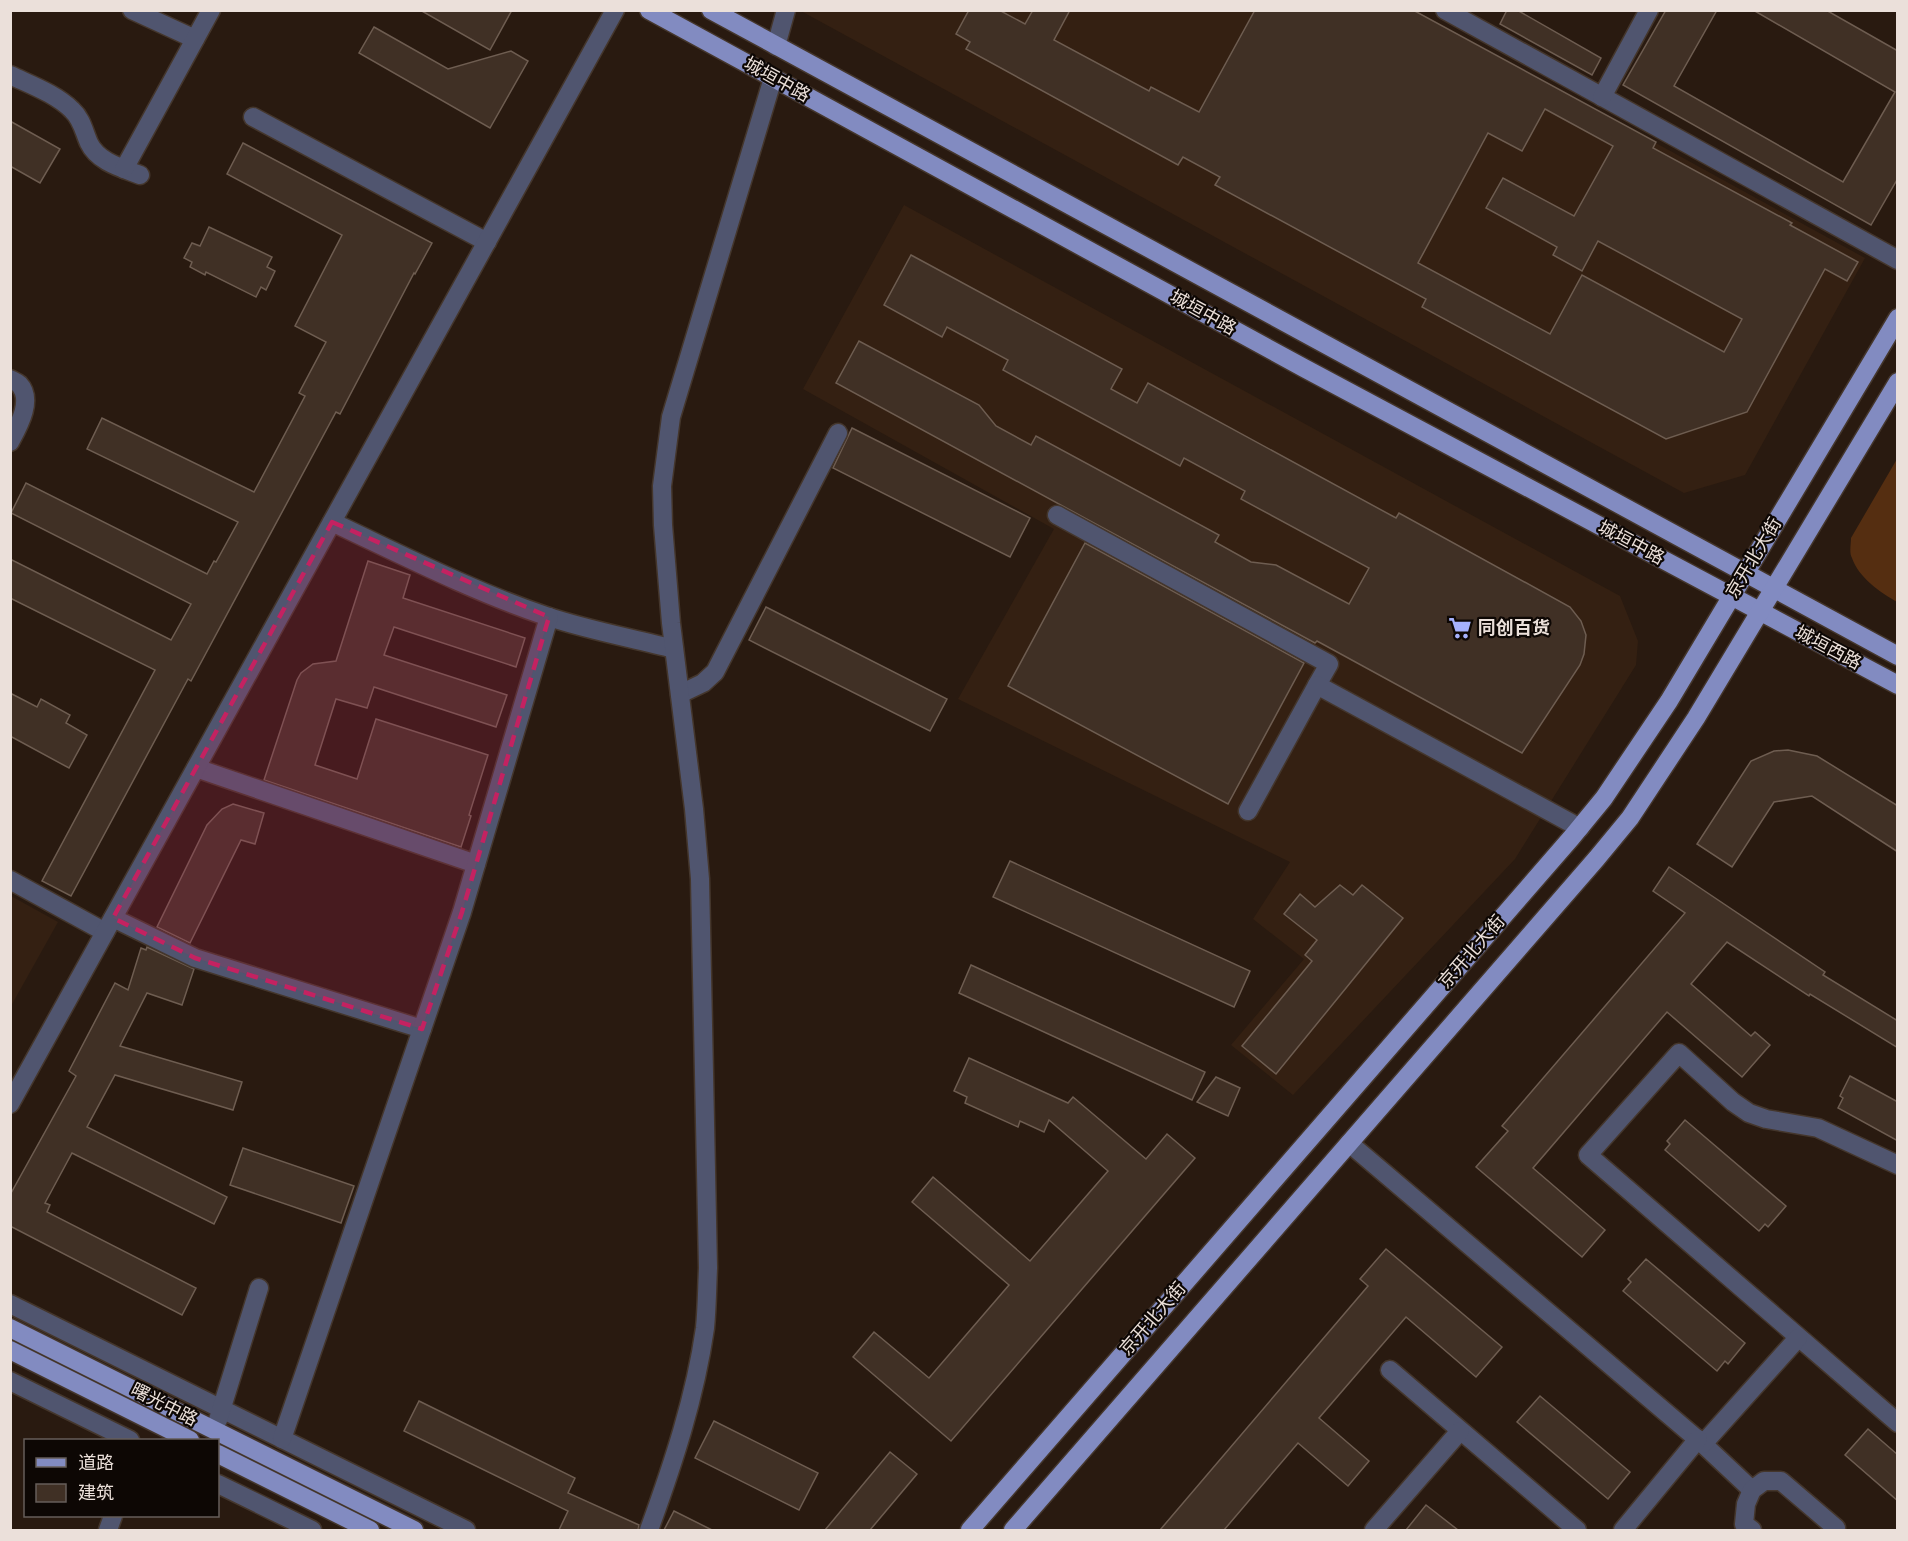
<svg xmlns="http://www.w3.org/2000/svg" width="1908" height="1541" viewBox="0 0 1908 1541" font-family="'Source Sans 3','Noto Sans SC',sans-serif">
	<rect width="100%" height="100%" fill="#291a10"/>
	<g fill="#342012">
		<polygon points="801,11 1416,11 1865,258 1745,475 1684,493"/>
		<polygon points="904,205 1620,596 1638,641 1636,665 1515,859 1293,1095 1231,1045 1304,959 1253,919 1290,862 958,699 1054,529 803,389"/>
		<polygon points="11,896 58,922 11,1006"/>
	</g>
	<path fill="#552e11" d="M1897,459V602C1880,592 1859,578 1852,558C1849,553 1851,544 1851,538Z"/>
	<g fill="#403025" stroke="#6e5d51" stroke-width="1.5" fill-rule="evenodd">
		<polygon points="420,10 512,10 490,50"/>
		<path d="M969,10H999L1025,24L1033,10H1070L1054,40L1149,91L1151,87L1199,112L1255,10H1413L1656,142L1653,148L1792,223L1790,225L1858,262L1847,281L1825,269L1747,412L1666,439L1422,307L1426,299L1215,185L1220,177L1183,157L1178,165L966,49L970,42L956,34ZM1545,109L1613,146L1574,216L1503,178L1486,208L1557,247L1553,255L1582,271L1598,241L1742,319L1724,352L1582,275L1550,334L1418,263L1488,133L1522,151Z"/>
		<polygon points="1507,10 1517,10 1601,58 1592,75 1500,24"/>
		<polygon points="1666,10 1717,10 1674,86 1843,182 1895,92 1753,10 1826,10 1898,51 1898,178 1871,225 1623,85"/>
		<polygon points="374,27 448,69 511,51 528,61 490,128 359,53"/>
		<polygon points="10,121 60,149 40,183 10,166"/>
		<polygon points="243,143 432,243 415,274 414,273 340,414 336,412 191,681 188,679 71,896 42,881 155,670 10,598 10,559 171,640 191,604 11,513 26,483 207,574 214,561 216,562 238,522 87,449 102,418 254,492 305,396 299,393 326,342 295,326 342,235 227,174"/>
		<polygon points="209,227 272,257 267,267 275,271 266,290 261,287 256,297 206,272 205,275 190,267 192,262 184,258 192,243 200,246"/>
		<polygon points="911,255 1122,369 1111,389 1137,403 1148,383 1396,518 1399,513 1570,607 1581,621 1586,635 1584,654 1580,665 1522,753 1317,641 1315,643 836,383 859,341 979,405 996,426 1031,445 1036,436 1219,535 1215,542 1251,562 1276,565 1349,604 1369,568 1241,499 1245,491 1184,458 1180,466 1003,370 1008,360 947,327 942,337 884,305"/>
		<polygon points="852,428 1030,518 1010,557 833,468"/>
		<polygon points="1085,543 1304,663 1228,804 1008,686"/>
		<polygon points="368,561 410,575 403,598 525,638 516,667 394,627 384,655 507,695 496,727 374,687 367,708 336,699 315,765 357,779 376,719 488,755 469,815 471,816 461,847 264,780 297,680 301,673 313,664 336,661"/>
		<polygon points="766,607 947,699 930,731 749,640"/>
		<polygon points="10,693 37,707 41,699 70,715 66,723 87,735 69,768 10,736"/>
		<polygon points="1788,750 1817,756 1898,806 1898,852 1812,796 1774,802 1732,867 1697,844 1751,761 1774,751"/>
		<polygon points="233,804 264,813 255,844 241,840 190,943 157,927 207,825 222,809"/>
		<polygon points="1010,861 1250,971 1234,1007 993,897"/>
		<polygon points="1669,867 1825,972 1823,975 1898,1021 1898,1048 1810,994 1809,996 1727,942 1691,984 1751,1036 1755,1032 1770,1045 1742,1077 1667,1012 1533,1168 1605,1230 1582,1257 1476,1167 1508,1131 1502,1126 1685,913 1653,891"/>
		<polygon points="1340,885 1353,895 1362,885 1403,918 1276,1074 1242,1046 1312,961 1305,955 1317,940 1284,914 1300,894 1315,907"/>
		<polygon points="147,947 194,969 182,1005 147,993 120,1046 242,1082 233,1110 115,1075 87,1127 227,1197 214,1224 72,1153 45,1203 50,1205 47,1212 196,1288 182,1315 10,1226 10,1195 76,1076 69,1071 115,983 128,990 141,948 146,950"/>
		<polygon points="971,965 1205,1072 1192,1100 959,993"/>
		<polygon points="969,1058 1068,1103 1073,1097 1146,1159 1167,1134 1195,1158 951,1441 853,1357 874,1332 929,1378 1009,1285 912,1202 933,1177 1030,1261 1108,1171 1049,1120 1044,1132 1020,1121 1018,1127 965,1103 967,1097 954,1091"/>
		<polygon points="1850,1076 1898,1102 1898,1141 1838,1108 1843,1098 1840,1096"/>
		<polygon points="1216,1077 1240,1088 1228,1116 1197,1102"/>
		<polygon points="1685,1120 1786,1206 1768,1227 1765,1224 1759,1231 1665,1150 1670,1144 1667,1141"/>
		<polygon points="243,1148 354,1186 341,1223 230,1185"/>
		<polygon points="1386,1249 1502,1347 1476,1377 1406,1317 1319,1418 1369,1461 1348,1486 1298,1443 1224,1530 1160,1530 1368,1286 1360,1279"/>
		<polygon points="1646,1259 1745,1343 1728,1364 1725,1361 1717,1371 1623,1291 1631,1282 1628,1279"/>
		<polygon points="1540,1396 1630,1472 1608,1499 1517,1422"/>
		<polygon points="419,1401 575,1478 568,1493 639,1525 638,1530 559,1530 568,1511 404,1431"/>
		<polygon points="714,1421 818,1473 799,1510 695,1458"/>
		<polygon points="1868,1429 1898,1455 1898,1501 1845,1455"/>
		<polygon points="890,1452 917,1474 870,1530 825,1530"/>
		<polygon points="1426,1505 1458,1530 1406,1530"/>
		<polygon points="674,1511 712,1530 664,1530"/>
	</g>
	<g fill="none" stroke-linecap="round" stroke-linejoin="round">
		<g stroke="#44362c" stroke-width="21">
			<g id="minor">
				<polyline points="132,10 195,39"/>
				<polyline points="1445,10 1898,260"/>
				<polyline points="776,46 786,10"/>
				<path d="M10,75C31,85 56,94 72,110C82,119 84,132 89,143C98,162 122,168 140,175"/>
				<polyline points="1602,97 1649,10"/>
				<polyline points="253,117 487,242"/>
				<polyline points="124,169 211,10"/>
				<path d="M10,379C13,381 17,382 19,384C34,400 18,427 10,442"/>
				<polyline points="1057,515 1329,664 1317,685"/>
				<path d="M332,522C402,555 472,591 546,616C587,630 632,638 674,649"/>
				<polyline points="680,694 703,683 715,672 838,433"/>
				<polyline points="196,768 476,864"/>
				<polyline points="1248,811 1317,685 1580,828"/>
				<polyline points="10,880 105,932"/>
				<polyline points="113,918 195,958 422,1029"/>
				<polyline points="10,1104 615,10"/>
				<polyline points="1349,1143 1703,1444 1752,1490"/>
				<polyline points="1898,1165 1818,1128 1766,1119 1749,1113 1733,1102 1679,1053 1588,1155 1898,1423"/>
				<polyline points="10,1304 466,1530"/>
				<polyline points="1390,1370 1577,1530"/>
				<polyline points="10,1381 130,1440"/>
				<polyline points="218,1420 259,1288"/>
				<polyline points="282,1439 462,912 549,617"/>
				<polyline points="1703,1444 1798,1338"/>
				<polyline points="218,1484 312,1530"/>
				<polyline points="108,1530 113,1516"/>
				<path d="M649,1530C673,1464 695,1398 705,1328C707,1308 707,1288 708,1268L700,879L694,809L671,623L663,525L662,486L671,417L773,78"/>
				<polyline points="1374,1530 1460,1431"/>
				<polyline points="1623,1530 1698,1439"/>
				<polyline points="1752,1530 1744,1524 1746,1504 1752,1490 1764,1481 1781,1481 1836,1528 1834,1530"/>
			</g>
		</g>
		<g stroke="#44362c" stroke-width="21">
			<g id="major">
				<polyline points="649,10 1304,368 1898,685"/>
				<polyline points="711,10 1898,656"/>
				<polyline points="10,1328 414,1530"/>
				<polyline points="10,1350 190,1440"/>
				<polyline points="218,1454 370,1530"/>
				<polyline points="970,1530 1572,837 1604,798 1669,701 1898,318"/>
				<polyline points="1013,1530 1597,858 1630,818 1696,718 1898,382"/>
			</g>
		</g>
		<use href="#minor" stroke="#50556f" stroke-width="18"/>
		<use href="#major" stroke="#828bc1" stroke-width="18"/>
	</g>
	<path fill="#c42261" fill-opacity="0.2" stroke="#c42261" stroke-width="4.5" stroke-dasharray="12 8" stroke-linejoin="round" d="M332,522L549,617L462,912L422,1029L195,958L113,918Z"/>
	<defs>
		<g id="supermarket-bare" transform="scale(1.8)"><path d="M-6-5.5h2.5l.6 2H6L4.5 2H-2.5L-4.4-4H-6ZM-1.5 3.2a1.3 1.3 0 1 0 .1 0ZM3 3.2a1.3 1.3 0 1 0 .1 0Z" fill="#a5b1fc" stroke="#0d0704" stroke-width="2.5" paint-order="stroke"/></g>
	</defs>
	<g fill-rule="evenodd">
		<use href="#supermarket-bare" x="1460" y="628"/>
	</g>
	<g text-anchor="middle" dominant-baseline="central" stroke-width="4.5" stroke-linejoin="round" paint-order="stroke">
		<g font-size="18" fill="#ebe0da" stroke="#0d0704">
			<text transform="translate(777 80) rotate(29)">城垣中路</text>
			<text transform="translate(1203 313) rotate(29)">城垣中路</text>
			<text transform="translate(1631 543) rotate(28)">城垣中路</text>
			<text transform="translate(1754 558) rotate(-59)">京开北大街</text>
			<text transform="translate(1828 648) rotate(28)">城垣西路</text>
			<text transform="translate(1472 952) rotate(-49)">京开北大街</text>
			<text transform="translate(1153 1319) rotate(-49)">京开北大街</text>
			<text transform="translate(164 1405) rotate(27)">曙光中路</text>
		</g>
		<g font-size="18" font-weight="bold" fill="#ebe0da" stroke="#0d0704" text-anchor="start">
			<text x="1478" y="628">同创百货</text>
		</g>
	</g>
	<rect width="1908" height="1541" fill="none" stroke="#ebe0da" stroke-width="24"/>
	<rect x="24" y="1439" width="195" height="78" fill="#0d0704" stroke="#665e5a" stroke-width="1.5"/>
	<rect x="36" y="1458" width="30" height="9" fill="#828bc1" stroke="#665e5a" stroke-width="1.5"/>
	<text x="78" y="1469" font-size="18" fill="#ebe0da">道路</text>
	<rect x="36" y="1484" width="30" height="18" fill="#403025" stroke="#665e5a" stroke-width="1.5"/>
	<text x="78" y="1499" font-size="18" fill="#ebe0da">建筑</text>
</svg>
